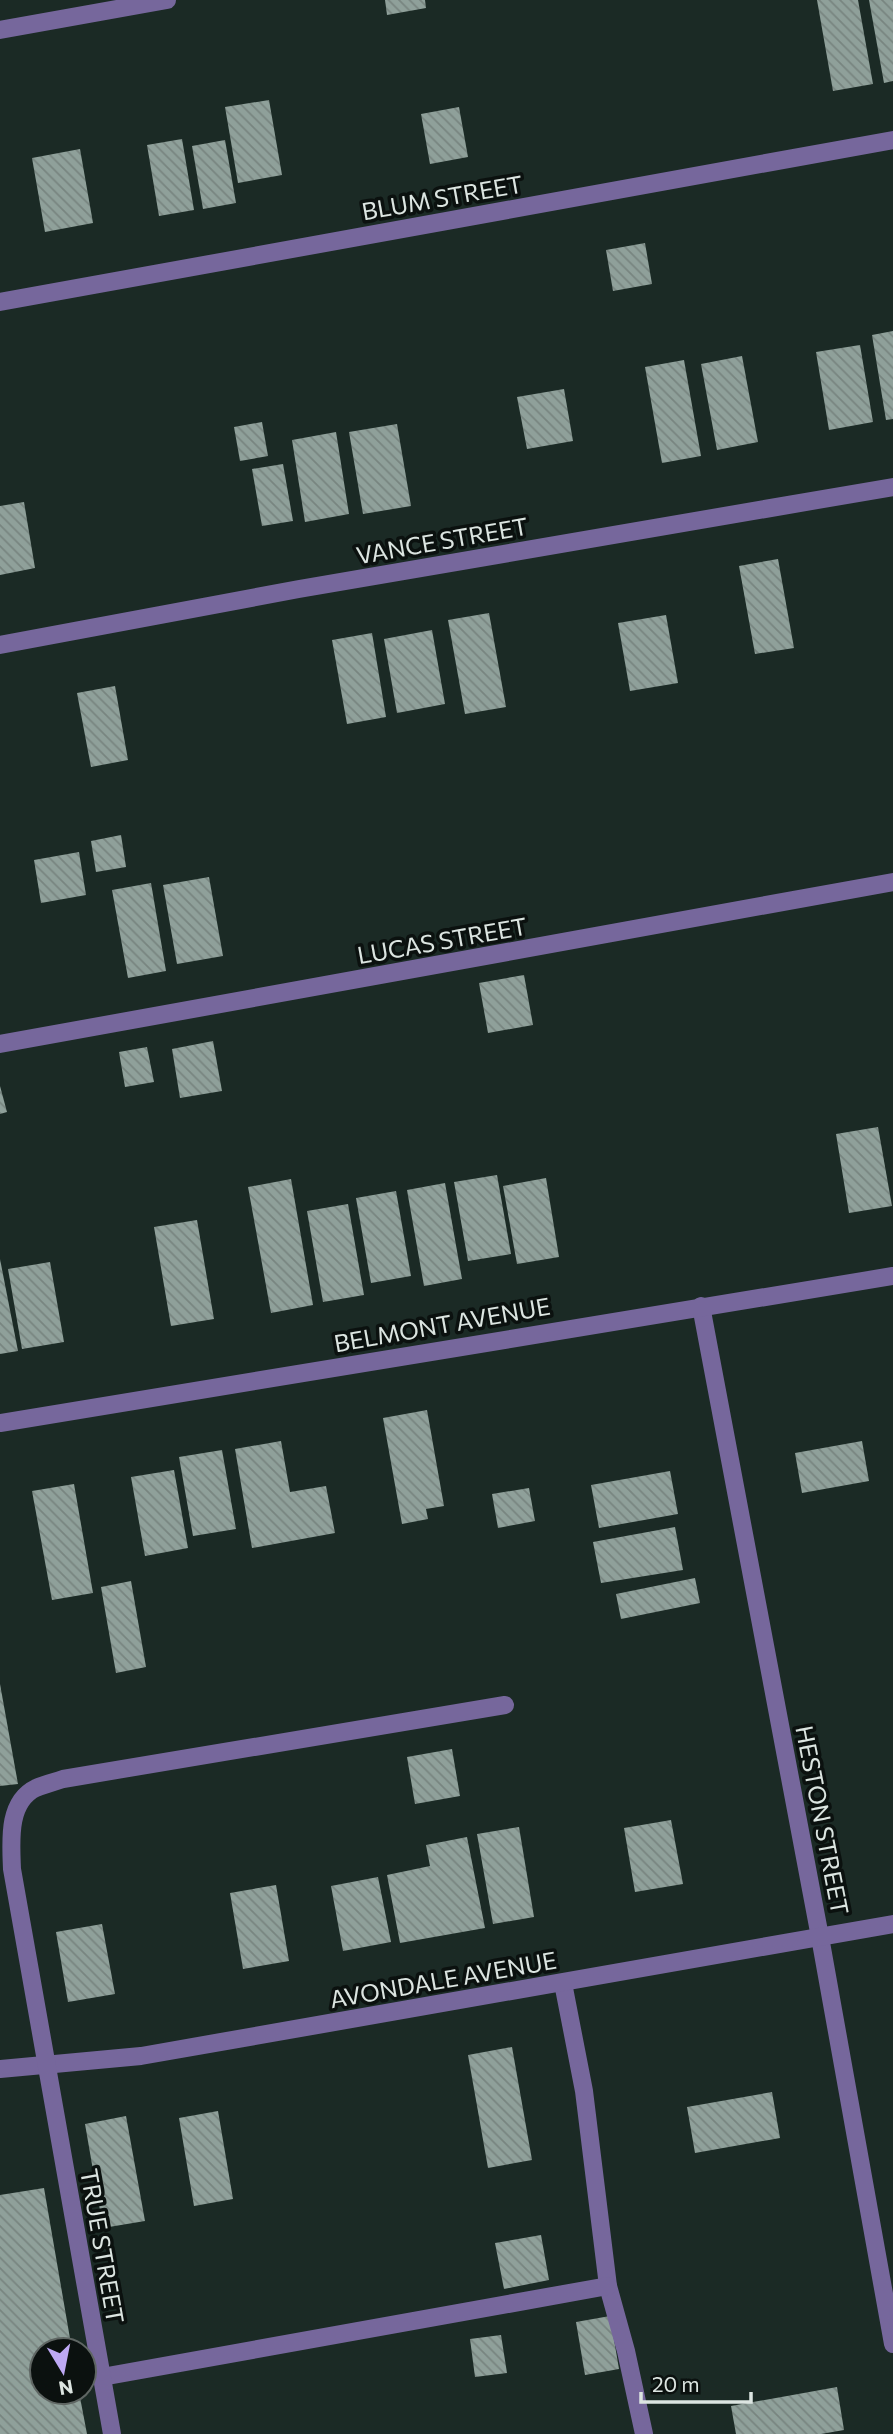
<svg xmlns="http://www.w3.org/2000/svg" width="893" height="2434" viewBox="0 0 893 2434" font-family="Commissioner,sans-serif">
	<defs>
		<pattern id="building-back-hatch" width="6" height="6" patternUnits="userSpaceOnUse" patternTransform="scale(1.75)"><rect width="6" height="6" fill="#8fa09a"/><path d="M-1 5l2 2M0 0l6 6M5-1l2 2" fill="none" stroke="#788580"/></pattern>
	</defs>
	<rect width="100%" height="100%" fill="#1b2a25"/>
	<g fill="url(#building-back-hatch)">
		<polygon points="385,0 425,0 426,8 387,15"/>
		<polygon points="817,0 858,0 873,84 833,91"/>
		<polygon points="869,0 893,0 893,81 884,83"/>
		<polygon points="269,100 282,175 238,183 225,107"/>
		<polygon points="459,107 468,157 430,164 421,114"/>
		<polygon points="182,139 194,210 159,216 147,145"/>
		<polygon points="225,140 236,203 203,209 192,146"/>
		<polygon points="80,149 93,223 45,232 32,158"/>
		<polygon points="645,243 652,284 613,291 606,250"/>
		<polygon points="893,331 893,419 886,420 872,335"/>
		<polygon points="860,345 873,422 829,430 816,352"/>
		<polygon points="742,356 758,442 717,450 701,364"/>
		<polygon points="684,360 701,456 662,463 645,367"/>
		<polygon points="564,389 573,441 527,449 517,397"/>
		<polygon points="262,422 268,456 240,461 234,427"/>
		<polygon points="397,424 411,506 363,514 349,432"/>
		<polygon points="336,432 349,514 305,522 292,440"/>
		<polygon points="283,464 293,521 262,526 252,469"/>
		<polygon points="24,502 35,568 0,575 0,506"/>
		<polygon points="778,559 794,648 755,654 739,566"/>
		<polygon points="489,613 506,707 465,714 448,620"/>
		<polygon points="666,615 678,683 630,691 618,623"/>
		<polygon points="432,630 445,704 397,713 384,639"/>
		<polygon points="372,633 386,717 347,724 332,640"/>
		<polygon points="115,686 128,760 91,767 77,693"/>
		<polygon points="121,835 126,867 96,872 91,841"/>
		<polygon points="79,852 86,895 41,903 34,860"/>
		<polygon points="209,877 223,956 177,964 163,885"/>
		<polygon points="151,883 166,971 128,978 112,890"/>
		<polygon points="524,975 533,1025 488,1033 479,983"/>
		<polygon points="213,1041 222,1091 180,1098 172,1049"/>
		<polygon points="147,1047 154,1082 125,1087 119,1052"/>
		<polygon points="0,1086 7,1112 0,1114"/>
		<polygon points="878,1127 892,1206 849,1213 836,1134"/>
		<polygon points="497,1175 511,1254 468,1261 454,1182"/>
		<polygon points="546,1178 559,1257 517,1264 503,1186"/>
		<polygon points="291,1179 313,1305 271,1313 248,1187"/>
		<polygon points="445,1183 462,1279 424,1286 407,1190"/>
		<polygon points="396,1191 411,1276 371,1283 356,1198"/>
		<polygon points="348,1204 364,1295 323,1302 307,1211"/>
		<polygon points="197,1220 214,1319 171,1326 154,1227"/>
		<polygon points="0,1259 18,1351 0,1354"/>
		<polygon points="50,1262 64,1342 22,1349 8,1269"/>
		<polygon points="427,1410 444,1506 426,1509 428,1519 402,1524 383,1418"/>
		<polygon points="281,1441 290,1492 326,1486 335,1533 252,1548 235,1449"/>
		<polygon points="862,1441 869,1481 802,1493 795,1453"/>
		<polygon points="222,1450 236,1529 193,1536 179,1457"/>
		<polygon points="174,1470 188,1548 145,1556 131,1477"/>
		<polygon points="670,1471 678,1514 599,1528 591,1485"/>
		<polygon points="74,1484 93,1593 52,1600 32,1491"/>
		<polygon points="529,1488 535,1521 498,1528 492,1494"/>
		<polygon points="675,1527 683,1570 601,1583 593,1542"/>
		<polygon points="695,1578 700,1603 621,1619 616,1594"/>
		<polygon points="131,1581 146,1667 116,1673 101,1587"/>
		<polygon points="0,1684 18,1784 0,1786"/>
		<polygon points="452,1749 460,1796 415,1804 407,1757"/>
		<polygon points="671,1820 683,1884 635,1892 624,1828"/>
		<polygon points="519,1827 534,1917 493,1924 477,1834"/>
		<polygon points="467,1837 485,1928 400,1943 387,1875 430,1866 426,1845"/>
		<polygon points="378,1877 391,1942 343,1951 331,1886"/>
		<polygon points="276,1885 289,1961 243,1969 230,1893"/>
		<polygon points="102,1924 115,1994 68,2002 56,1932"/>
		<polygon points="512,2047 532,2160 488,2168 468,2055"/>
		<polygon points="772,2092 780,2138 695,2153 687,2107"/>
		<polygon points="218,2111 233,2199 194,2206 179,2118"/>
		<polygon points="126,2116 145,2221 103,2228 85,2124"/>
		<polygon points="44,2188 72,2350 42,2350 42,2392 79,2392 87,2434 0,2434 0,2195"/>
		<polygon points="541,2235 549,2280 504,2289 495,2243"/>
		<polygon points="610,2316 619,2369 585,2375 576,2322"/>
		<polygon points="501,2335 507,2373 475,2377 470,2339"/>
		<polygon points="837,2387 844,2430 821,2434 736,2434 731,2406"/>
	</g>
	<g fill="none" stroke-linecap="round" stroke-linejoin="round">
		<g stroke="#76679c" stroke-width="18">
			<polyline points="0,30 167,0"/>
			<polyline points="0,302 893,140"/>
			<polyline points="0,645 299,589 893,487"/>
			<polyline points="0,1044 893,882"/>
			<polyline points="701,1306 820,1937 893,2344"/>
			<polyline points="0,1423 893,1276"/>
			<polyline points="563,1983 584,2091 608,2286 626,2351 644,2434"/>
			<polyline points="0,2069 141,2056 893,1924"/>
			<polyline points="102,2377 608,2286"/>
			<path d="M112,2434L12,1869C11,1842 7,1802 36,1788C45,1784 54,1782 63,1779L505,1705"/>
		</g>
	</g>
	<g text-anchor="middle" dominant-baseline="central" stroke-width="7" stroke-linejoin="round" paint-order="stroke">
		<g font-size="24" fill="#dce5e1" stroke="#0b110f">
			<text transform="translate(442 197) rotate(-10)">BLUM STREET</text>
			<text transform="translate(442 540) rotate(-10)">VANCE STREET</text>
			<text transform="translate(442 940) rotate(-10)">LUCAS STREET</text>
			<text transform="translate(442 1324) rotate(-10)">BELMONT AVENUE</text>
			<text transform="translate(823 1820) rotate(79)">HESTON STREET</text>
			<text transform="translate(443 1979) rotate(-10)">AVONDALE AVENUE</text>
			<text transform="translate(103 2246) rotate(80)">TRUE STREET</text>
		</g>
	</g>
	<g transform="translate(63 2371) rotate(170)"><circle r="33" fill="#0b110f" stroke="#5f6663" stroke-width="2"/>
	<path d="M0-5L12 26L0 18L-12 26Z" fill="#bea9f4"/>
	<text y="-10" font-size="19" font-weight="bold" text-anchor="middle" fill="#dce5e1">N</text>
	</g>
	<path d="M641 2392v10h110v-10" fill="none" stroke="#dce5e1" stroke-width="3.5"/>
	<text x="652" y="2392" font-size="21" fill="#dce5e1" stroke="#0b110f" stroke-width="5" paint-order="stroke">20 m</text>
</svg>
